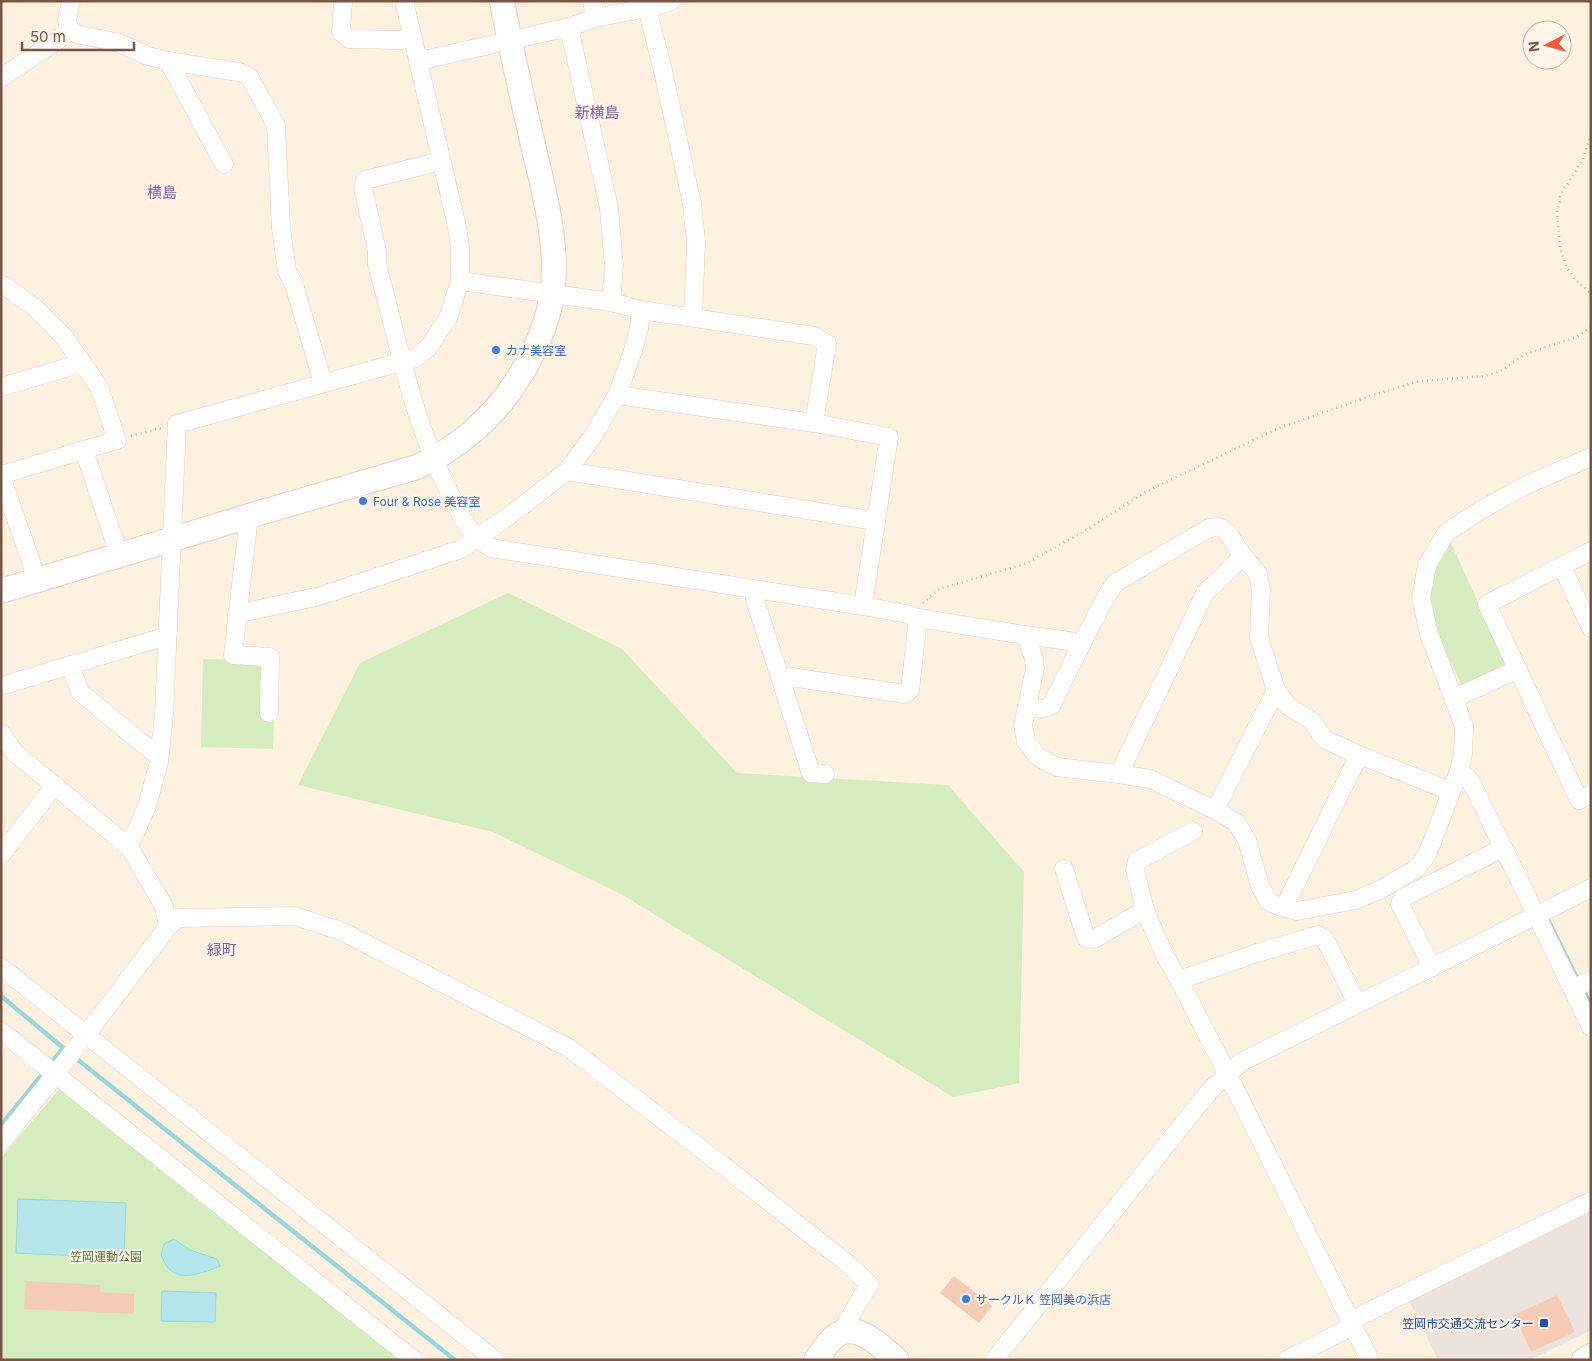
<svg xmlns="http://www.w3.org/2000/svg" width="1592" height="1361" viewBox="0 0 1592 1361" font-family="Inter,'Noto Sans JP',sans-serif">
	<rect width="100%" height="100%" fill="#fef1e0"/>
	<path fill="#ece3dc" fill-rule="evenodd" d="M1591,1201V1330L1530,1360H1438L1405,1292ZM1557,1295L1574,1332L1531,1352L1514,1315Z"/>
	<g fill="#d4ecbe">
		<polygon points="1451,543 1507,666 1462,686 1431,620 1429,604 1434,573 1440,558"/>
		<polygon points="508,593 622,649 737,773 948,785 1024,872 1019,1083 953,1097 621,894 493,832 298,785 360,663"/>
		<polygon points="203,659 265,660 264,721 274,722 273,749 201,747"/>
		<polygon points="62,1086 400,1360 1,1360 1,1158"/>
	</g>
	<g fill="#b4e5e9" stroke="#99d6db">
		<polygon points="18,1199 126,1203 124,1258 16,1253"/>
		<path d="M174,1239L190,1250L217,1259L220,1266C205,1272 182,1282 169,1269C166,1266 163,1259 161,1255L164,1244Z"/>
		<polygon points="162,1291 216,1293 215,1322 161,1321"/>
	</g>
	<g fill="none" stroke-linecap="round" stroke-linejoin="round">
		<g stroke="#99d6db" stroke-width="4.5">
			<polyline points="1548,920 1578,980"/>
			<polyline points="1582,987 1591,1005"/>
			<polyline points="1,996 67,1051"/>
			<polyline points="73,1056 455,1360"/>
			<polyline points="49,1066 63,1048"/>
			<polyline points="1,1125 44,1072"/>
		</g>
	</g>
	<g fill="#f6cbb6">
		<polygon points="954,1276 992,1306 979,1323 940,1293"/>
		<polygon points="26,1281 100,1285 100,1292 134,1294 134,1314 24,1309"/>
		<polygon points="1557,1295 1575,1332 1531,1352 1514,1315"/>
	</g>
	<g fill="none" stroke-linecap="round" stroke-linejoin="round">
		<g stroke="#e5cebf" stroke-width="19">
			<g id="street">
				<polyline points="343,1 341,32 349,39 401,40 413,38"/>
				<polyline points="592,1 595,18"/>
				<polyline points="647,8 663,71 692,204 696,242 693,317"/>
				<polyline points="569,27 609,208 614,266 611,302"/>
				<polyline points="69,30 77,34 119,43 148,56 168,61 224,164"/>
				<polyline points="168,61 239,72 249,76 276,125 281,228 287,271 295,288 323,383"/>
				<polyline points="419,61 569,27 595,18 647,8 671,1"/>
				<polyline points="1,78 58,40 69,30 67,20 71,1"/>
				<path d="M441,161L365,180L363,188L377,251V264C398,341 413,423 450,494C456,505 461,518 469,528C475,536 483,542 491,548L863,606L907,614L918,618L1025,635L1034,658L1035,668L1023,725L1026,741L1038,757L1057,767L1119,774L1150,779L1215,810L1236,822L1247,840L1260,886L1269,902L1284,908L1297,911L1356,900L1381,889L1416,869L1427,855L1459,771L1463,754L1464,726L1429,634L1421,598L1427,565L1446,533L1481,510L1524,486L1591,457"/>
				<polyline points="460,281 611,302 641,310 814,336 827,344 814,423"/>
				<polyline points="1,285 5,286 34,307 64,337 99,387 117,440 1,475"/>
				<polyline points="1,387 82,363"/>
				<polyline points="617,395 814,423 889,437 863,606"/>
				<polyline points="84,450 119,555"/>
				<polyline points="567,471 876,521"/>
				<polyline points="1,476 37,579"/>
				<polyline points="249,516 233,655 270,657 269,713"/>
				<polyline points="1591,551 1487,604 1579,800 1591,794"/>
				<polyline points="1562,567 1591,628"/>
				<polyline points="755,590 755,600 811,773 825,774"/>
				<polyline points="237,614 320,596 461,549 509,516 567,471 593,436 617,395 633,351 639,328 641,310"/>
				<polyline points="1025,635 1069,641 1081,645 1107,595 1115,583 1209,528 1220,527 1227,532 1243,556 1258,574 1261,590 1259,638 1276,690 1287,705 1313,722 1324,739 1359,755 1450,791"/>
				<polyline points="70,665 80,692 159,757"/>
				<polyline points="782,679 791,677 905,694 910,690 918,618"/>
				<polyline points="1,686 167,636"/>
				<polyline points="1453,699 1518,669"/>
				<polyline points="1027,706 1041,709 1051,706 1081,645"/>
				<polyline points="1,733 15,753 129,847 164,906 168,927"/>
				<polyline points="1459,771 1470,780 1591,1027"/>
				<polyline points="1119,774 1205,593 1243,556"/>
				<polyline points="1215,810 1276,690"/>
				<polyline points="1193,831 1137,861 1135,870 1145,910 1164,954 1179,980 1227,1073 1370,1360"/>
				<polyline points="129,847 147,806 159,762 164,714 177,424 415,358 428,348 448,318 460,281 460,247 456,222 404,1"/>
				<polyline points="1,855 55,785"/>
				<polyline points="1064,869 1086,938 1094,939 1145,910"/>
				<polyline points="1284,908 1359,755"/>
				<polyline points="1,967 495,1360"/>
				<polyline points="1432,967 1400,904 1404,897 1503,848"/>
				<polyline points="1179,980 1260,952 1318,935 1325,939 1357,1004"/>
				<polyline points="1572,989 1591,980"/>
				<polyline points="1,1031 414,1360"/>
				<polyline points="1,1142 56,1074 168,927 178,918 294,916 341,931 569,1048 726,1168 848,1264 870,1285 862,1296 841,1333"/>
				<polyline points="994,1360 1211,1089 1243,1061 1591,888"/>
				<polyline points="1286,1360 1343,1331 1352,1322 1362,1315 1591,1201"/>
			</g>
		</g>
		<g stroke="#eacebb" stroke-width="26">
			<g id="secondary">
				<path d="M1,591L249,516L417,467C457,449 493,418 516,382C533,356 547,325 552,295C559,246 545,196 534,149C523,100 511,51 502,1"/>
				<path d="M816,1360C821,1353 827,1344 833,1338C855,1318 880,1346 897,1360"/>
				<polyline points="1584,1360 1591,1356"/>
			</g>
		</g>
		<g stroke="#daae99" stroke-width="2.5" stroke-dasharray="1 4" stroke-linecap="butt">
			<polyline points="1591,134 1583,159 1561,194 1557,213 1560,248 1567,268 1575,279 1591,294"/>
			<polyline points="131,436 162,428"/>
			<polyline points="923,603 939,589 1025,564 1083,532 1147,491 1279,428 1373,395 1420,381 1485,376 1499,372 1525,354 1577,337 1591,327"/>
		</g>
		<use href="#street" stroke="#fff" stroke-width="18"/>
		<use href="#secondary" stroke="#fff" stroke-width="24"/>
	</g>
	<g fill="#3f7fe0" stroke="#fff5e9" stroke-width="2">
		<circle cx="496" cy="350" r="5"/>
		<circle cx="363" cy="501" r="5"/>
		<circle cx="966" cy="1299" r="5"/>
	</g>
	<rect fill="#1a4fb4" stroke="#fff5e9" stroke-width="2" x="1539" y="1318" width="10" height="10" rx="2.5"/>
	<g text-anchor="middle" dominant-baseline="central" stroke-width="4" stroke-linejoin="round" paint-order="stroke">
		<g font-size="12" fill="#366cbe" stroke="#fff5e9" text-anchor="start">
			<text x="506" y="350">カナ美容室</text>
			<text x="373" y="501">Four &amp; Rose 美容室</text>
			<text x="976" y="1299">サークルＫ 笠岡美の浜店</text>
		</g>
		<g font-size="12" fill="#51783a" stroke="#fff5e9">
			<text x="106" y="1256">笠岡運動公園</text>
		</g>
		<g font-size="12" fill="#164399" stroke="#fff5e9" text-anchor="end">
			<text x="1534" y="1323">笠岡市交通交流センター</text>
		</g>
		<g font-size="15" fill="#83609b" stroke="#fff5e9">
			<text x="597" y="112">新横島</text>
			<text x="162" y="192">横島</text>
			<text x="222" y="949">緑町</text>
		</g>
	</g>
	<rect width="1592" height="1361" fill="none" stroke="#775446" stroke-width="5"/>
	<g transform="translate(1547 45) rotate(264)"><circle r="24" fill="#fff5e9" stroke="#c9b5a8"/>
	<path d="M0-4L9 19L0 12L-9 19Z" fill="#f2583b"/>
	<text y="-8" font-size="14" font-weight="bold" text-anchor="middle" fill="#775446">N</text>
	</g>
	<path d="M22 42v8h112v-8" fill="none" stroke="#775446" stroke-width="2.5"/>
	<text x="30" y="42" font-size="15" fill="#775446" stroke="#fff5e9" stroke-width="4" paint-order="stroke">50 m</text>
</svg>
